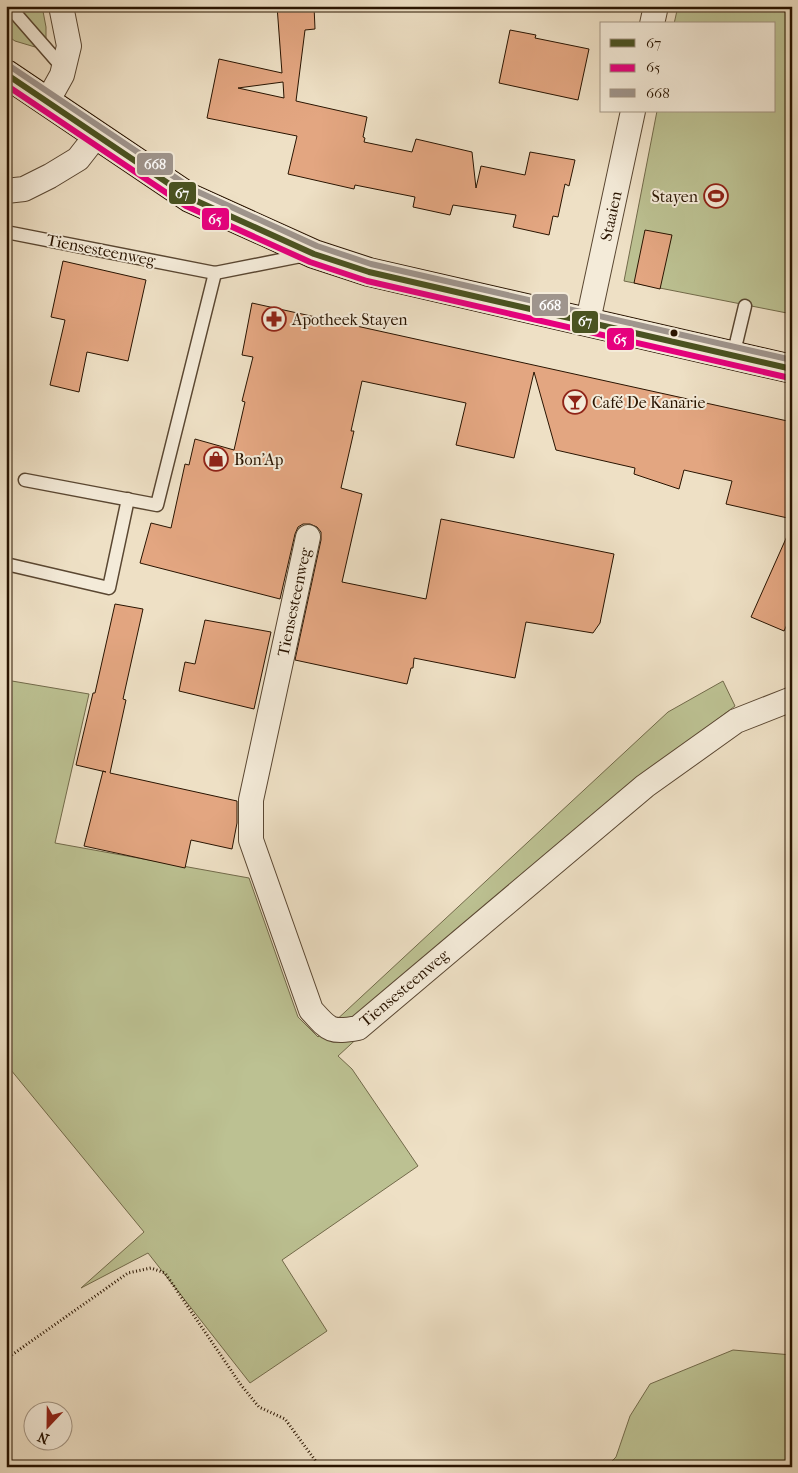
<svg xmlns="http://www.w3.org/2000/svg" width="798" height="1473" viewBox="0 0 798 1473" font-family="'IM FELL French Canon',serif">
	<rect width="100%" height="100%" fill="#eee0c5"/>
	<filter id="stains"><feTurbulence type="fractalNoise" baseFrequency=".004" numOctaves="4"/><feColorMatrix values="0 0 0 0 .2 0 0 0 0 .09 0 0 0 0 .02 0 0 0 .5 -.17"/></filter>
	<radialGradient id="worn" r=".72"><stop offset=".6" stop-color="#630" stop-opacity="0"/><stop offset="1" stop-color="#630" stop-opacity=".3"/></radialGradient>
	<g fill="#bcc192" stroke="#726a4a">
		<polygon points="6,6 42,6 46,27 46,44 35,47 15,41 6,35"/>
		<polygon points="678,6 792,6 792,314 624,281 657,111 774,111 774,24 674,24"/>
		<polygon points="6,680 89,694 55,843 249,878 298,1017 318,1037 668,712 723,681 735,706 645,774 338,1056 352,1069 418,1166 282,1260 327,1331 250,1383 148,1253 81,1288 144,1232 6,1064"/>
		<polygon points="733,1350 792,1355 792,1467 606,1467 616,1457 630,1416 650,1384"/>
	</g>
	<g fill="#e3a681" stroke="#291401" fill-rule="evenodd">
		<path d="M277,6H314L315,29L305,30L296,101L367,117L363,137L365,138L364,142L412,152L416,139L472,152L476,188L481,166L525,175L530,152L575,160L569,186L565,184L558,217L553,216L549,235L513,227L516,215L453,205L450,215L413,207L415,197L355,185L354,189L288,174L297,136L207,118L219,59L282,73ZM283,82L284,98L238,88Z"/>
		<polygon points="510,30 536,35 535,38 589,49 578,100 499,83"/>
		<polygon points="645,230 672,235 660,289 634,283"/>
		<polygon points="63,261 146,280 128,361 87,352 79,392 50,385 65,320 51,317"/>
		<polygon points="252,303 792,422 792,519 726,504 732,481 684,470 679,489 634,474 635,468 556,450 534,372 514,458 456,445 466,403 362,381 351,431 354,431 341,488 362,494 342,582 426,599 441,519 614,554 600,623 593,633 526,622 515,678 414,658 413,668 411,668 407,684 295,660 321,540 321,532 317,527 310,524 303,524 298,527 295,534 280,599 140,563 151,523 171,528 185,464 189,465 195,439 234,450 245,402 242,401 253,357 242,355"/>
		<polygon points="792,525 792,614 784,631 751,617"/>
		<polygon points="115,604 143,609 123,699 126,700 110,773 237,801 237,823 232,849 191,840 185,868 84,846 103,771 106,772 76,765 93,693 95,693"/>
		<polygon points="205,620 271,632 254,709 179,691 185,662 195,664"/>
	</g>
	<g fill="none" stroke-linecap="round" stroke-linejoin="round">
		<g stroke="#5a4732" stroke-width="15">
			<g id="lane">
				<polyline points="6,6 15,13 63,68"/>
				<polyline points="6,232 215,273 306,255"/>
				<polyline points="733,356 745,306"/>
				<polyline points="25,480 157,505 215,273"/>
				<polyline points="6,564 109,588 128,499"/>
			</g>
		</g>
		<g stroke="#5a4732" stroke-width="26">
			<g id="street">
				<polyline points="652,24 656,6"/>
				<polyline points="47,102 62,75 69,46 61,6"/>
				<polyline points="6,191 24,189 50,176 78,159 96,136"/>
				<polyline points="588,321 633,111"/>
				<path d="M308,537L251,800V840L311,1010C329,1030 330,1033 358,1028L645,786L736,721L792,699"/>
			</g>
		</g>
		<g stroke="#291401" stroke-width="30">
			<polyline id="secondary" points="6,74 190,198 314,254 369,272 792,369"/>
		</g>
		<polyline stroke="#291401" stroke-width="3" stroke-dasharray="1 2.5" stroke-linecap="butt" points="6,1359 128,1273 151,1268 165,1273 241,1385 259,1407 285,1419 320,1467"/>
		<use href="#lane" stroke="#f4ebd9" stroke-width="12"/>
		<use href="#street" stroke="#f4ebd9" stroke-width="24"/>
		<use href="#secondary" stroke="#f4ebd9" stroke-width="28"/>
		<g stroke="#f4ebd9" stroke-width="10">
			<polyline id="bus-1" points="6,74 190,198 314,254 369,272 792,369"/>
		</g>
		<g stroke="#f4ebd9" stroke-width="10">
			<polyline id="bus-2" points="6,85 186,206 310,262 367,281 790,378"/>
		</g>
		<g stroke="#f4ebd9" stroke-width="10">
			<polyline id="bus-3" points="11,67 194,190 317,246 371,264 792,360"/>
		</g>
		<use href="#bus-1" stroke="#4a5321" stroke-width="6"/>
		<use href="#bus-2" stroke="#e6007e" stroke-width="6"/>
		<use href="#bus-3" stroke="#9f958d" stroke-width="6"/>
	</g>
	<defs>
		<g id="stadium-ring" transform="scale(1.25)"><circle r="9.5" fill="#f4ebd9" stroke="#8f2418" stroke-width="1.5"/><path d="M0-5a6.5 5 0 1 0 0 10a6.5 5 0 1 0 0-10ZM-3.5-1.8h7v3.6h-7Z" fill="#8f2418"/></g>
		<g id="pharmacy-ring" transform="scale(1.25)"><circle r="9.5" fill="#f4ebd9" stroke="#8f2418" stroke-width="1.5"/><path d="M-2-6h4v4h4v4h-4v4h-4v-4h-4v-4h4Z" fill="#8f2418"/></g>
		<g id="bar-ring" transform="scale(1.25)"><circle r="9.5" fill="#f4ebd9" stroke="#8f2418" stroke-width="1.5"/><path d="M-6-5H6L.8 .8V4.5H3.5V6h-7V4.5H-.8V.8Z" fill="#8f2418"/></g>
		<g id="shop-ring" transform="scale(1.25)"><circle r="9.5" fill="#f4ebd9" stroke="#8f2418" stroke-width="1.5"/><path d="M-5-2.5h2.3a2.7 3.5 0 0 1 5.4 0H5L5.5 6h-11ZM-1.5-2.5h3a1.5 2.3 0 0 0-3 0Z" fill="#8f2418"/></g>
	</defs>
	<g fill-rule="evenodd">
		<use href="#stadium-ring" x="716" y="196"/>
		<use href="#pharmacy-ring" x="274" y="319"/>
		<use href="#bar-ring" x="575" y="402"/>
		<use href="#shop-ring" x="216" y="459"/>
	</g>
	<circle fill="#291401" stroke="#f4ebd9" stroke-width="2" cx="674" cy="333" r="4.5"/>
	<g text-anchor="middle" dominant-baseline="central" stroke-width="4" stroke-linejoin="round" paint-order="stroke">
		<g font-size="16" fill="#291401" stroke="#f4ebd9" text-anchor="start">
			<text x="698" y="196" text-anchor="end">Stayen</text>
			<text x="292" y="319">Apotheek Stayen</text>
			<text x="592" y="402">Café De Kanarie</text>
			<text x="234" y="459">Bon'Ap</text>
		</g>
		<g font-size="16" fill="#291401" stroke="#f4ebd9">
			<text transform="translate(611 216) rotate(-78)">Staaien</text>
			<text transform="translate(101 250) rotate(11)">Tiensesteenweg</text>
			<text transform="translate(294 602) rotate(-78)">Tiensesteenweg</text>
			<text transform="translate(404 988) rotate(-40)">Tiensesteenweg</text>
		</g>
	</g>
	<g stroke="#f4ebd9" stroke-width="2">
		<rect x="136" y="152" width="38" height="24" rx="5" fill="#9f958d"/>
		<rect x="168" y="181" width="29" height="24" rx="5" fill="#4a5321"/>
		<rect x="201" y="207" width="29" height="24" rx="5" fill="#e6007e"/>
		<rect x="531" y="293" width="38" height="24" rx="5" fill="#9f958d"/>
		<rect x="571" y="310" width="28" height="24" rx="5" fill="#4a5321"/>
		<rect x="606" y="327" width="29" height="24" rx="5" fill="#e6007e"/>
	</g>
	<g font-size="14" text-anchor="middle" font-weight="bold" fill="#fff">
		<text x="155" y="169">668</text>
		<text x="182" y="198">67</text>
		<text x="215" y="224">65</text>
		<text x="550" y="310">668</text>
		<text x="585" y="326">67</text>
		<text x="620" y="344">65</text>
	</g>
	<rect width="798" height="1473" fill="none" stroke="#eee0c5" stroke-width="25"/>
	<rect x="8" y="8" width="783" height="1458" fill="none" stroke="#291401" stroke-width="2.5"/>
	<rect x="12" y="12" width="773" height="1448" fill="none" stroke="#291401"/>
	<rect x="600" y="22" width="175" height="90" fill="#f4ebd9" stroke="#a39583"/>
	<rect x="610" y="39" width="25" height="8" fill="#4a5321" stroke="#a39583"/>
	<text x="646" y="48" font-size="15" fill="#291401">67</text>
	<rect x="610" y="64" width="25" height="8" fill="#e6007e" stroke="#a39583"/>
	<text x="646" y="72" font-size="15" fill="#291401">65</text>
	<rect x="610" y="89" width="25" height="8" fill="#9f958d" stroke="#a39583"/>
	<text x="646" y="98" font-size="15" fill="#291401">668</text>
	<g transform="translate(48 1426) rotate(202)"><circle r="24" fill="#f4ebd9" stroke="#a39583"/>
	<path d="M0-4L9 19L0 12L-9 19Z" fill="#8f2418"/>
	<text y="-8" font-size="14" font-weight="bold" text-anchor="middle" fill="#291401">N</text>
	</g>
	<rect width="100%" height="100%" filter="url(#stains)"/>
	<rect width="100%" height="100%" fill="url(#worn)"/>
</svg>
